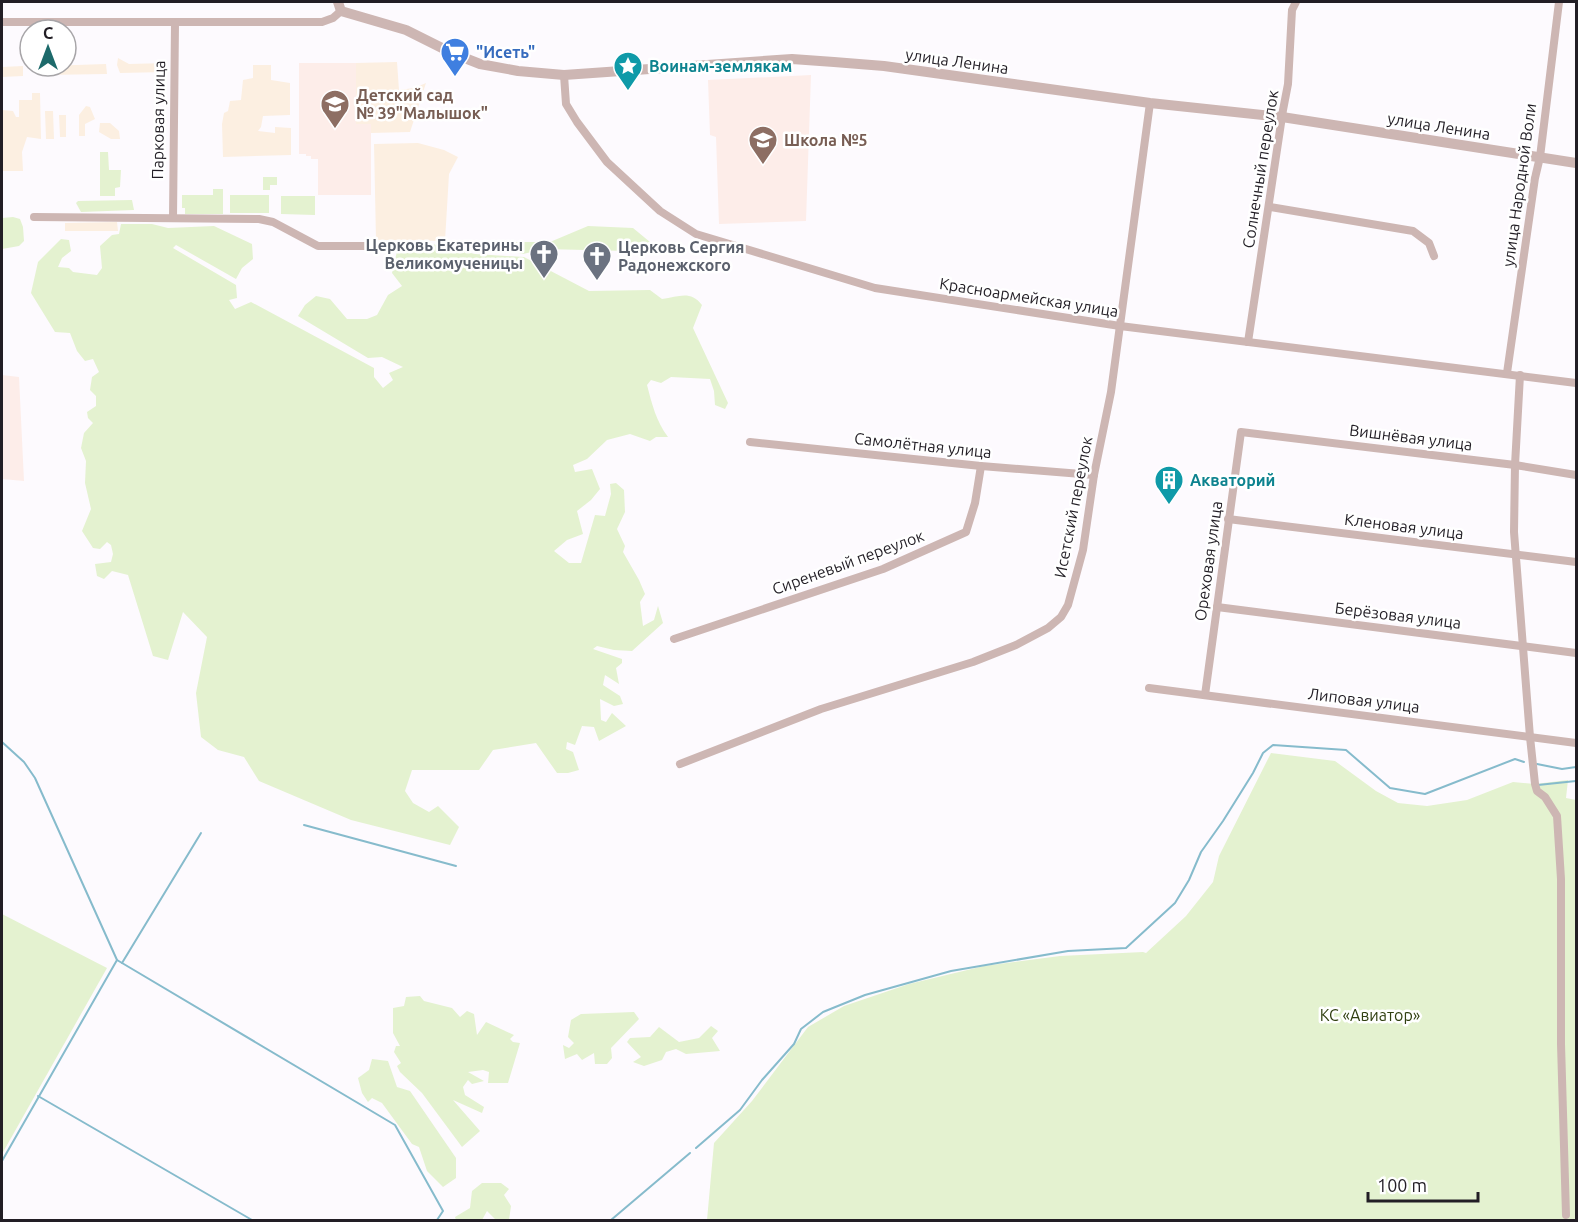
<svg xmlns="http://www.w3.org/2000/svg" width="1578" height="1222" viewBox="0 0 1578 1222" font-family="Ubuntu,sans-serif">
	<rect width="100%" height="100%" fill="#fdfafe"/>
	<g fill="#fcefe1">
		<polygon points="118,58 129,64 166,63 166,72 120,73 117,65"/>
		<polygon points="397,62 399,90 414,88 426,83 410,132 371,133 370,125 356,124 356,63"/>
		<polygon points="106,64 107,74 44,75 42,71 46,66"/>
		<polygon points="253,65 271,65 271,80 290,83 290,115 263,116 261,127 258,131 275,133 275,127 291,128 291,155 223,157 222,124 224,113 228,111 230,101 241,100 243,80 253,78"/>
		<polygon points="23,66 23,76 2,77 2,67"/>
		<polygon points="32,93 40,93 41,139 27,137 22,152 23,171 2,171 2,110 13,111 16,117 19,117 19,100 32,100"/>
		<polygon points="86,106 90,107 95,119 85,124 85,136 79,136 79,115"/>
		<polygon points="45,111 53,111 54,139 46,139"/>
		<polygon points="59,115 66,115 66,137 60,137"/>
		<polygon points="100,123 110,123 119,131 120,139 111,139 99,132"/>
		<polygon points="418,143 444,150 458,157 449,174 445,241 376,240 374,144"/>
		<polygon points="117,222 118,231 65,231 65,223"/>
	</g>
	<g fill="#fdede9">
		<polygon points="299,63 356,63 356,124 371,124 371,195 318,195 318,159 311,159 311,156 306,156 306,154 299,154"/>
		<polygon points="811,75 806,221 719,224 716,137 710,135 708,80"/>
		<polygon points="2,375 19,377 24,481 2,479"/>
	</g>
	<g fill="#e4f2d0">
		<polygon points="100,152 108,152 109,170 121,170 120,187 115,188 115,196 100,196"/>
		<polygon points="263,177 277,177 277,185 270,185 270,190 263,190"/>
		<polygon points="213,189 223,189 223,214 185,214 185,208 182,208 182,195 213,195"/>
		<rect x="230" y="195" width="39" height="18"/>
		<polygon points="281,196 315,196 315,215 281,214"/>
		<polygon points="132,200 134,210 81,212 76,203 78,201"/>
		<polygon points="13,217 20,219 23,227 24,241 19,246 2,249 2,218"/>
		<path d="M121,224H152L168,228L214,226L252,244L253,259L242,268L236,279L176,245L173,248L236,285L237,298L229,300L235,309L251,302L374,368V377L383,388L393,380L389,373L403,367L382,357L368,358L298,316L305,305L316,296L330,299L347,319H367L377,315L388,295L402,286L392,273L398,247L432,244L475,254L524,257L589,291L650,290L662,299C679,297 690,290 702,305L693,328L728,403L725,409L715,405L714,391L710,379L671,377L661,383L651,380L647,385C652,404 656,421 668,437H656L650,441L630,434L607,440L587,459L573,465L575,472L592,469L600,489L591,500L577,511L583,534L567,540L554,551L569,563H581L595,515L605,516L611,494L610,484L616,483L624,490L625,512L617,529L625,546L623,552L639,580L645,594L640,602L643,626L654,620L658,606L663,623L632,651L614,650L597,646L593,649L622,659V663L616,668L619,684L605,675L603,685L620,696L623,704L614,706L600,699L601,720L606,722L612,713L626,726L599,741L594,727L582,726L575,745L567,742L566,749L573,752L579,770L568,773H557L536,743L493,750L479,770H412L405,791L413,803L429,812L438,806L459,827L450,845L351,820L259,781L244,757L218,750L201,737L196,693L207,637L183,612L168,660L153,656L128,575L112,571L104,579L97,576L95,564L111,562L113,554L111,545L107,542L100,549L93,548L82,531L91,509L85,483L86,461L81,448L84,433L93,423L88,418L87,412L96,406V396L90,390L92,377L99,372L93,359L85,361L77,351L70,333L55,332L31,293L38,262L61,239L69,240L71,251L62,258L58,267L69,268L73,272L97,275L102,268L100,246L112,235L119,234Z"/>
		<polygon points="588,226 633,228 650,242 646,249 626,251 544,249 523,254 499,249 497,242 550,242"/>
		<polygon points="1271,753 1335,761 1376,791 1398,803 1427,806 1467,800 1513,782 1535,784 1568,780 1566,798 1576,800 1576,1219 707,1220 714,1143 752,1101 808,1027 844,1006 909,984 984,966 1060,956 1143,952 1146,953 1186,916 1213,882 1219,856"/>
		<polygon points="2,914 107,968 2,1154"/>
		<polygon points="420,996 424,1001 452,1008 460,1017 467,1011 474,1014 477,1035 486,1022 514,1035 510,1039 513,1042 520,1043 508,1083 488,1083 489,1072 483,1070 468,1072 484,1081 472,1084 468,1080 463,1087 465,1095 484,1107 482,1113 453,1100 480,1131 462,1147 422,1093 400,1072 397,1066 401,1063 394,1052 396,1046 400,1046 393,1033 393,1008 404,1006 406,997"/>
		<polygon points="634,1012 639,1019 611,1048 612,1058 607,1064 595,1064 594,1053 582,1060 577,1054 565,1059 563,1045 569,1048 574,1043 568,1037 571,1020 581,1014"/>
		<polygon points="711,1026 718,1031 712,1038 720,1051 686,1054 676,1049 666,1052 662,1060 644,1066 633,1062 641,1057 627,1042 630,1038 650,1037 659,1027 679,1042 699,1038"/>
		<polygon points="372,1059 388,1061 397,1087 410,1091 456,1158 456,1178 443,1187 427,1171 419,1147 412,1144 382,1103 372,1098 368,1102 362,1093 358,1078 369,1070"/>
		<polygon points="482,1183 501,1183 509,1189 504,1195 511,1206 509,1220 496,1220 487,1211 482,1220 456,1220 455,1217 470,1208 472,1191"/>
	</g>
	<g fill="none" stroke-linecap="round" stroke-linejoin="round">
		<g stroke="#86bbcc" stroke-width="2">
			<polyline points="2,742 24,762 35,778 117,960 395,1125 443,1211 437,1220"/>
			<polyline points="1537,764 1562,769 1576,767"/>
			<polyline points="1538,785 1576,781"/>
			<polyline points="304,825 456,866"/>
			<polyline points="122,963 201,833"/>
			<polyline points="38,1096 252,1220"/>
			<polyline points="696,1148 740,1110 762,1080 794,1044 801,1029 823,1012 865,995 951,971 1068,951 1126,948 1175,903 1189,880 1201,852 1223,821 1253,773 1263,753 1273,745 1346,750 1390,788 1425,794 1515,759 1524,762"/>
			<polyline points="2,1161 117,960"/>
			<polyline points="611,1220 690,1153"/>
		</g>
		<g stroke="#cdb6b3" stroke-width="8">
			<polyline points="2,22 322,22 333,18 341,11"/>
			<polyline points="564,75 566,104 577,122 607,162 660,211 696,234 875,288 1120,326 1576,383"/>
			<polyline points="1270,207 1413,231 1429,243 1434,256"/>
			<polyline points="34,217 259,219 273,222 318,246 387,246"/>
			<polyline points="173,218 175,23"/>
			<polyline points="1248,342 1283,110 1288,84 1292,10 1296,2"/>
			<polyline points="1507,373 1535,178 1540,157 1559,2"/>
			<polyline points="1520,375 1515,465 1514,532 1530,737 1535,784 1537,791 1545,797 1557,816 1561,879 1561,1044 1566,1215"/>
			<polyline points="750,442 981,466 1094,475"/>
			<polyline points="1228,519 1576,562"/>
			<polyline points="1217,607 1576,653"/>
			<polyline points="674,639 883,569 966,532 975,503 981,466"/>
			<polyline points="1149,688 1576,743"/>
			<polyline points="1205,695 1241,432 1515,465 1576,475"/>
			<polyline points="680,764 821,709 973,662 1016,645 1048,628 1061,617 1068,605 1083,550 1094,475 1111,392 1150,103"/>
		</g>
		<polyline stroke="#cdb6b3" stroke-width="10" points="338,2 341,11 406,30 452,53 480,64 518,71 564,75 792,59 834,62 884,66 1150,103 1282,117 1576,163"/>
	</g>
	<defs>
		<g id="supermarket-pin" transform="scale(1.5)"><path d="M0 17L-7.5 6A9.5 9.5 0 1 1 7.5 6Z" fill="#3f7fe0" stroke="#fff"/><path d="M-6-5.5h2.5l.6 2H6L4.5 2H-2.5L-4.4-4H-6ZM-1.5 3.2a1.3 1.3 0 1 0 .1 0ZM3 3.2a1.3 1.3 0 1 0 .1 0Z" fill="#fff"/></g>
		<g id="sight-pin" transform="scale(1.5)"><path d="M0 17L-7.5 6A9.5 9.5 0 1 1 7.5 6Z" fill="#0f9aa8" stroke="#fff"/><path d="M0-6L1.8-2.2L6-1.7L2.9 1.2L3.7 5.4L0 3.3L-3.7 5.4L-2.9 1.2L-6-1.7L-1.8-2.2Z" fill="#fff"/></g>
		<g id="school-pin" transform="scale(1.5)"><path d="M0 17L-7.5 6A9.5 9.5 0 1 1 7.5 6Z" fill="#8d6e63" stroke="#fff"/><path d="M0-5L7-2L0 1L-7-2ZM-4 1L0 2.5L4 1V4Q0 6-4 4Z" fill="#fff"/></g>
		<g id="church-pin" transform="scale(1.5)"><path d="M0 17L-7.5 6A9.5 9.5 0 1 1 7.5 6Z" fill="#6b7280" stroke="#fff"/><path d="M-1.2-6h2.4v3.5h3.3v2.4h-3.3V6h-2.4V-.1h-3.3v-2.4h3.3Z" fill="#fff"/></g>
		<g id="building-pin" transform="scale(1.5)"><path d="M0 17L-7.5 6A9.5 9.5 0 1 1 7.5 6Z" fill="#0f9aa8" stroke="#fff"/><path d="M-4-6H4V6H1V3H-1V6H-4ZM-2.5-4.3h1.7v1.8h-1.7ZM.8-4.3h1.7v1.8H.8ZM-2.5-1h1.7V.8h-1.7ZM.8-1h1.7V.8H.8Z" fill="#fff"/></g>
	</defs>
	<g fill-rule="evenodd">
		<use href="#supermarket-pin" x="455" y="52"/>
		<use href="#sight-pin" x="628" y="66"/>
		<use href="#school-pin" x="335" y="104"/>
		<use href="#school-pin" x="763" y="140"/>
		<use href="#church-pin" x="544" y="254"/>
		<use href="#church-pin" x="597" y="256"/>
		<use href="#building-pin" x="1169" y="480"/>
	</g>
	<g text-anchor="middle" dominant-baseline="central" stroke-width="5" stroke-linejoin="round" paint-order="stroke">
		<g font-size="16" font-weight="bold" fill="#366cbe" stroke="#fff" text-anchor="start">
			<text x="476" y="52">"Исеть"</text>
		</g>
		<g font-size="16" fill="#221e25" stroke="#fff">
			<text transform="translate(957 61) rotate(8)">улица Ленина</text>
			<text transform="translate(158 120) rotate(-89)">Парковая улица</text>
			<text transform="translate(1439 126) rotate(9)">улица Ленина</text>
			<text transform="translate(1260 169) rotate(-81)">Солнечный переулок</text>
			<text transform="translate(1519 185) rotate(-82)">улица Народной Воли</text>
			<text transform="translate(1029 297) rotate(9)">Красноармейская улица</text>
			<text transform="translate(1411 437) rotate(7)">Вишнёвая улица</text>
			<text transform="translate(923 445) rotate(6)">Самолётная улица</text>
			<text transform="translate(1073 507) rotate(-79)">Исетский переулок</text>
			<text transform="translate(1404 526) rotate(7)">Кленовая улица</text>
			<text transform="translate(1208 561) rotate(-82)">Ореховая улица</text>
			<text transform="translate(848 562) rotate(-20)">Сиреневый переулок</text>
			<text transform="translate(1398 615) rotate(7)">Берёзовая улица</text>
			<text transform="translate(1364 700) rotate(7)">Липовая улица</text>
		</g>
		<g font-size="16" font-weight="bold" fill="#0d838f" stroke="#fff" text-anchor="start">
			<text x="649" y="66">Воинам-землякам</text>
			<text x="1190" y="480">Акваторий</text>
		</g>
		<g font-size="16" font-weight="bold" fill="#785e54" stroke="#fff" text-anchor="start">
			<text x="356" y="95">Детский сад<tspan x="356" dy="18">№ 39"Малышок"</tspan></text>
			<text x="784" y="140">Школа №5</text>
		</g>
		<g font-size="16" font-weight="bold" fill="#5b616d" stroke="#fff" text-anchor="end">
			<text x="523" y="245">Церковь Екатерины<tspan x="523" dy="18">Великомученицы</tspan></text>
			<text x="618" y="247" text-anchor="start">Церковь Сергия<tspan x="618" dy="18">Радонежского</tspan></text>
		</g>
		<g font-size="16" fill="#303f10" stroke="#fff">
			<text x="1370" y="1015">КС «Авиатор»</text>
		</g>
	</g>
	<rect width="1578" height="1222" fill="none" stroke="#221e25" stroke-width="6"/>
	<g transform="translate(48 48)"><circle r="28" fill="#ffffff" stroke="#a7a5a8" stroke-width="1.5"/>
	<path d="M0-4.5L10 22L0 15L-10 22Z" fill="#1d6a6b"/>
	<text y="-9" font-size="16" font-weight="bold" text-anchor="middle" fill="#221e25">С</text>
	</g>
	<path d="M1368 1192v9h110v-9" fill="none" stroke="#221e25" stroke-width="3"/>
	<text x="1377" y="1192" font-size="18" fill="#221e25" stroke="#ffffff" stroke-width="4.5" paint-order="stroke">100 m</text>
</svg>
